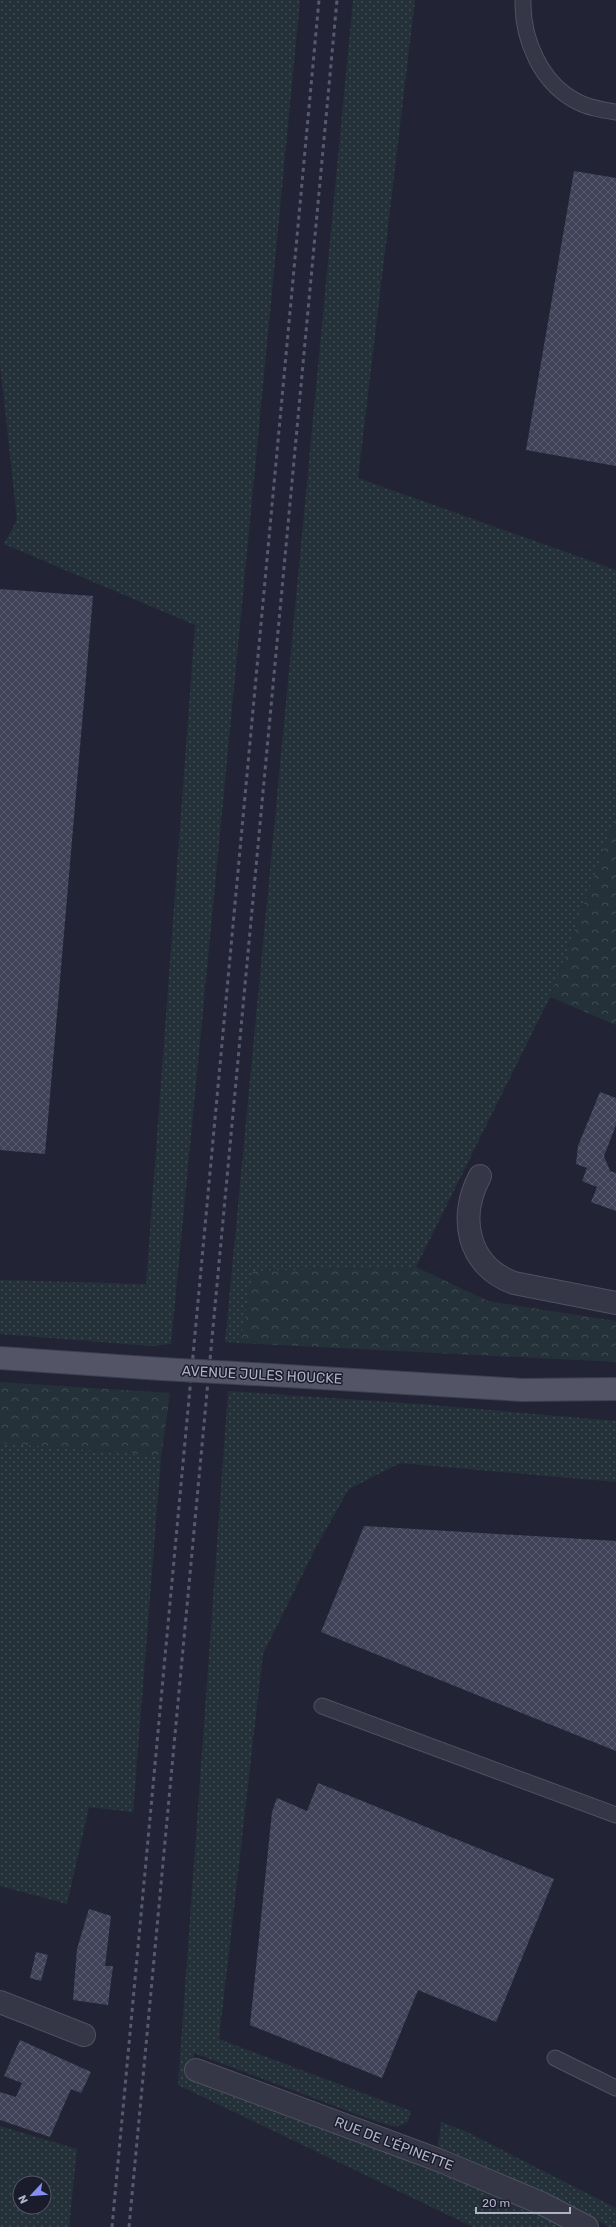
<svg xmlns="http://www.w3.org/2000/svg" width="616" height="2227" viewBox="0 0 616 2227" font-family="Rubik,sans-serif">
	<defs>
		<pattern id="grass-dots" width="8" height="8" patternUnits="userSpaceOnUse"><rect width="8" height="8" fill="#243139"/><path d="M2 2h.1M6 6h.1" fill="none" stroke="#414c54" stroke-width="1.8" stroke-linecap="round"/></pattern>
		<pattern id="forest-crowns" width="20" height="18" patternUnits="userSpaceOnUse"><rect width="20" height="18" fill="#243139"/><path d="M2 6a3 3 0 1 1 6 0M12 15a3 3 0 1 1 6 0" fill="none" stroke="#414c54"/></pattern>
		<pattern id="building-cross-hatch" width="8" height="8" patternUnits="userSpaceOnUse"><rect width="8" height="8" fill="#404258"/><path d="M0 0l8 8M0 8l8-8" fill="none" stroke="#595b6e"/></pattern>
	</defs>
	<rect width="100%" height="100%" fill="#222436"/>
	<g fill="url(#grass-dots)" fill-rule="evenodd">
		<polygon points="0,0 300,0 171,1344 152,1346 0,1334 0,1280 146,1284 195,625 4,544 17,520 0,364"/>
		<polygon points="353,0 415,0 358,478 616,570 616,816 550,997 416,1267 253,1271 240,1343 225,1342"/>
		<polygon points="228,1391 420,1404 616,1421 616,1482 400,1463 349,1489 316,1547 263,1654 219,2039 411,2111 408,2122 396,2127 372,2120 194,2053 192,2080 393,2154 526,2208 564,2227 473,2227 178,2085"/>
		<polygon points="0,1443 140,1454 161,1458 133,1812 89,1807 67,1904 0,1886"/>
		<polygon points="441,2122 465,2131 616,2208 616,2227 609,2227 560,2200 438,2146"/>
		<path d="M0,2126L77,2149L69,2227H0ZM20,2183H44V2207H20Z"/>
	</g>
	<g fill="url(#forest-crowns)">
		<polygon points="616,816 616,1025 550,997"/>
		<polygon points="416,1267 488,1301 616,1321 616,1362 240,1343 253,1271"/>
		<polygon points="0,1382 170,1393 161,1458 140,1454 0,1443"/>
	</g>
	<g fill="url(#building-cross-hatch)">
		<polygon points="574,171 616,178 616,466 526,450"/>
		<polygon points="0,589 93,596 45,1154 0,1150"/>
		<polygon points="600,1092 616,1098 616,1125 604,1156 610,1171 616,1173 616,1211 591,1202 597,1187 582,1181 587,1168 576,1164 578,1146"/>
		<polygon points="364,1526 616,1541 616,1751 321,1632"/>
		<polygon points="318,1783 554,1879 496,2022 418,1990 382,2078 250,2025 272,1812 277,1798 307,1811"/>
		<polygon points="89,1909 111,1916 105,1966 113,1966 108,2005 73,2000 77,1949"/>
		<polygon points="36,1952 48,1955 41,1981 30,1978"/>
		<polygon points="20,2040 91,2072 81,2093 71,2089 50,2137 0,2120 0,2092 16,2097 22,2083 4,2076"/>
	</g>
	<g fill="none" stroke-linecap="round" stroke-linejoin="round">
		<g stroke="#4f5162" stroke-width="17">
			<g id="lane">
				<path d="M523,0C522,39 541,84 578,102C589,108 603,110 616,112"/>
				<polyline points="322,1706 616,1815"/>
				<polyline points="555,2058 616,2088"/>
			</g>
		</g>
		<g stroke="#4f5162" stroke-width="24">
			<g id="street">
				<path d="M480,1176C458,1217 467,1266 514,1283L616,1303"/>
				<polyline points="0,2002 84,2035"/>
				<polyline points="196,2070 441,2161 541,2203 587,2227"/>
			</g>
		</g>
		<g stroke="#3e4051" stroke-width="24">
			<g id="primary">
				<polyline points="0,1358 162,1369"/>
				<polyline points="236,1373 523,1390 616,1389"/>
			</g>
		</g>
		<use href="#lane" stroke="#353747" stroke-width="15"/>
		<use href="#street" stroke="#353747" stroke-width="22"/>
		<use href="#primary" stroke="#535567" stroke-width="22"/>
		<g stroke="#57596e" stroke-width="3" stroke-dasharray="4 4" stroke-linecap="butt">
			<polyline points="112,2227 319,0"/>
			<polyline points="129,2227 337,0"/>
		</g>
		<g stroke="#3e4051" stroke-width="24" stroke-linecap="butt">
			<polyline id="primary-bridge" points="162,1369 236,1373"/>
		</g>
		<use href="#primary-bridge" stroke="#535567" stroke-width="22"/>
	</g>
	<g text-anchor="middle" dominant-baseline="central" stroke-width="3" stroke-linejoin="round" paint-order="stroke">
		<g font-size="14" fill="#afb1c4" stroke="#1a1c2c">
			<text transform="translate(262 1375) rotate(3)">AVENUE JULES HOUCKE</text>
			<text transform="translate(394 2144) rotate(21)">RUE DE L'ÉPINETTE</text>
		</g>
	</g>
	<g transform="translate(32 2195) rotate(244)"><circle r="19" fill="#1a1c2c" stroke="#565869"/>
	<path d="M0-3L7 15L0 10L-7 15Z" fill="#878ef1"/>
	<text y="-6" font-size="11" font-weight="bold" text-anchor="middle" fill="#afb1c4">N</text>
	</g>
	<path d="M476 2207v6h94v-6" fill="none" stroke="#afb1c4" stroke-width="2"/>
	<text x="482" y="2207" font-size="12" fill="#afb1c4" stroke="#1a1c2c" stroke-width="3" paint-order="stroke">20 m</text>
</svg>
